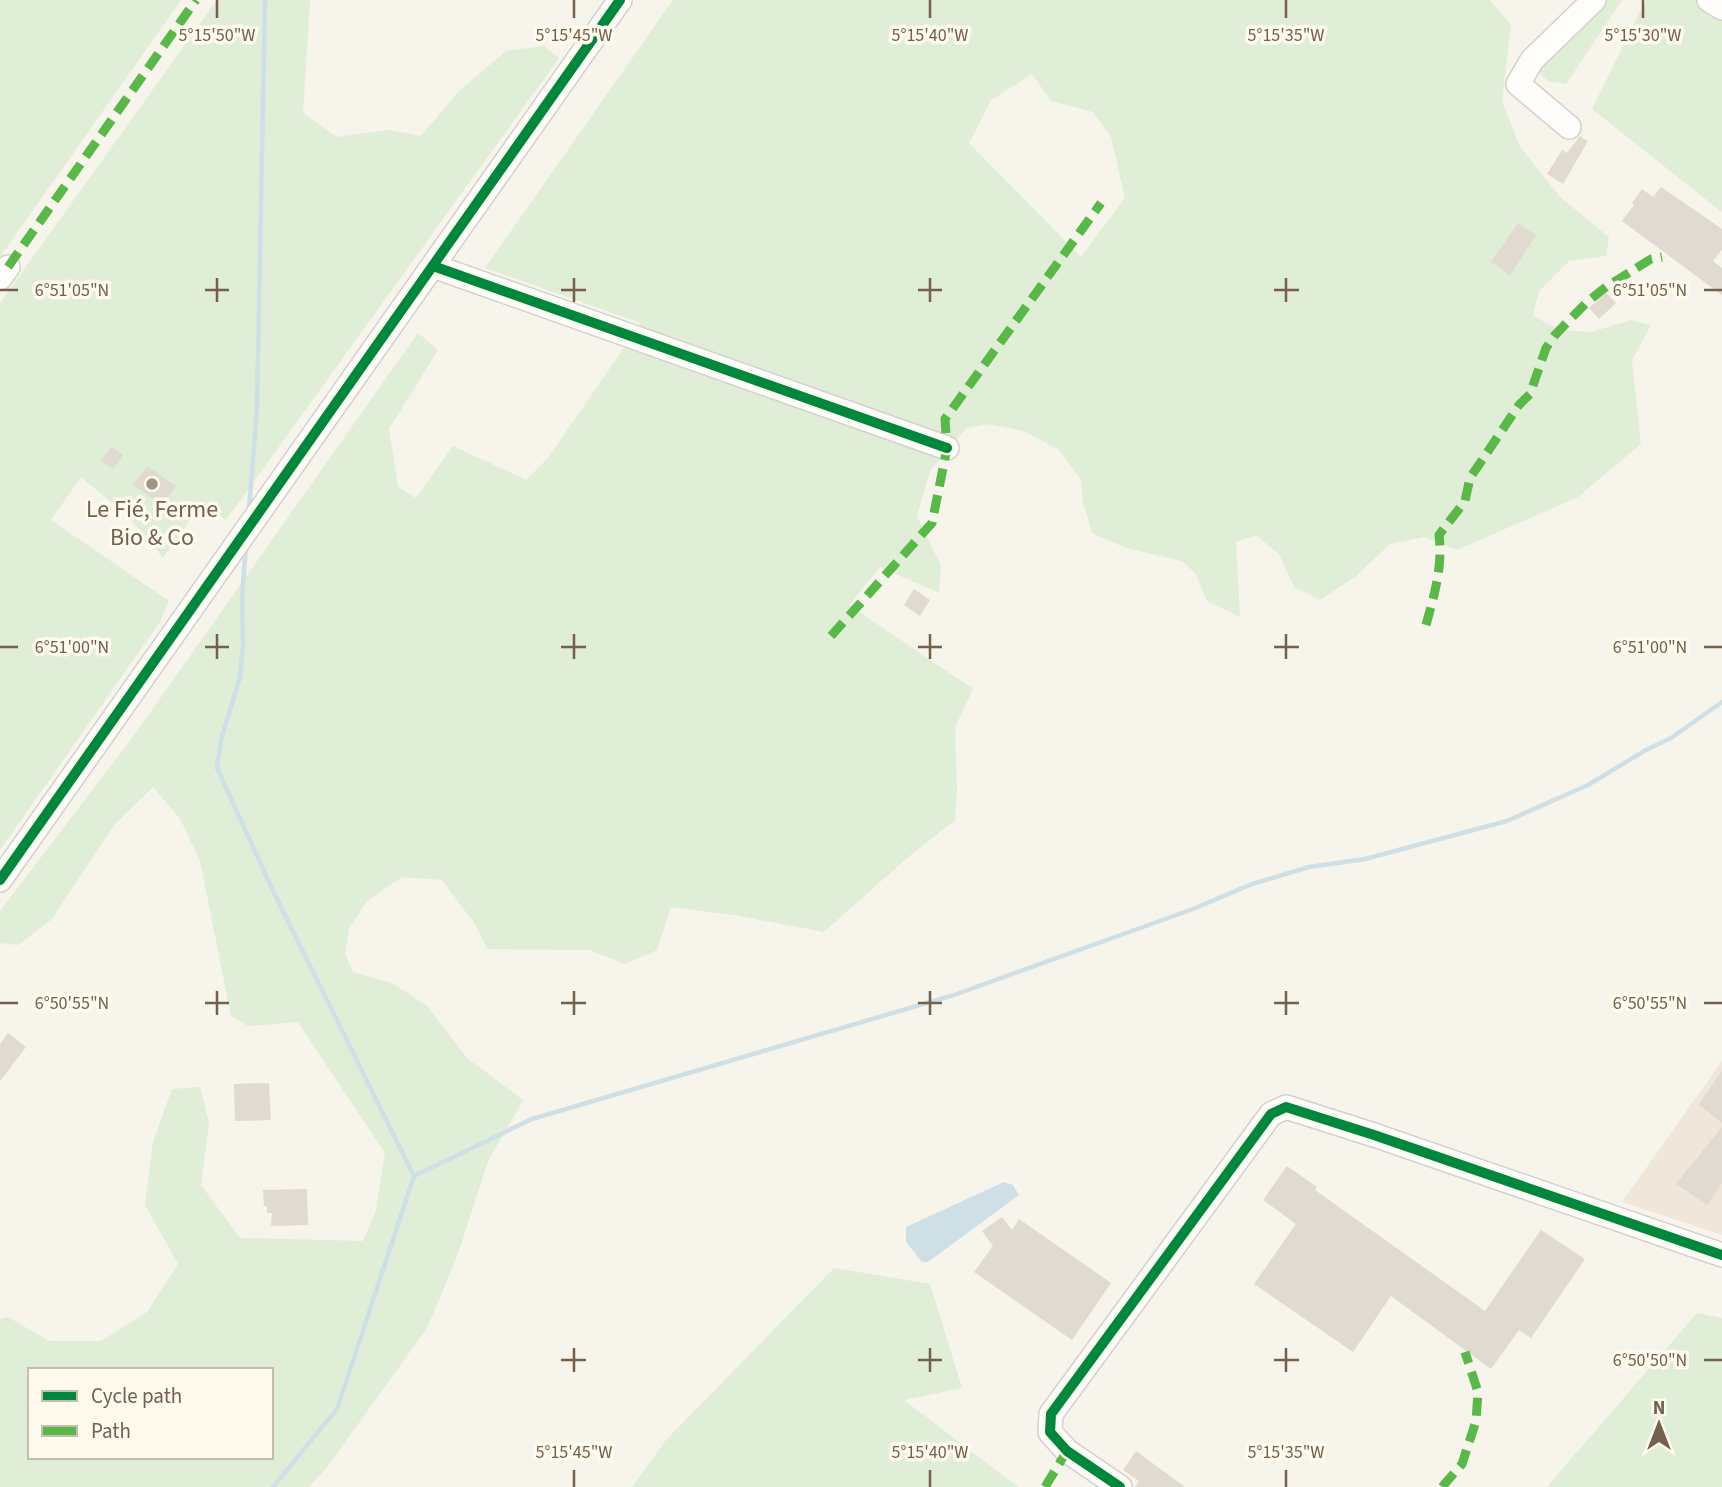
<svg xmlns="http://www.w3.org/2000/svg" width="1722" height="1487" viewBox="0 0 1722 1487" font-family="'Source Sans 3',sans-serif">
	<rect width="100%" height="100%" fill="#f6f4eb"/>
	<polygon fill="#f0e6da" points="1722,1061 1722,1235 1622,1202"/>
	<g fill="#e0edd7" fill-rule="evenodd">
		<polygon points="0,0 181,0 0,257"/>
		<polygon points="217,0 310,0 303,113 337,137 388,130 421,136 459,91 506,51 544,46 559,58 226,520 202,504 163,558 129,517 81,477 51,520 169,601 160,622 0,850 0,303"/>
		<path d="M673,0H1490L1511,25L1502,102L1520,147L1561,198L1609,237L1606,256L1569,261L1539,291L1533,316L1560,330L1591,332L1631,320L1651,325L1632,360L1641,444L1578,497L1457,550L1424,537L1390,544L1356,576L1320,600L1294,587L1279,554L1256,535L1236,542L1240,617L1207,601L1196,574L1182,561L1126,548L1092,533L1083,501L1081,480L1059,450L1024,431L988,424L967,428L930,471L917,516L941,566L939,593L880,567L849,605L973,689L955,727L957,790L955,820L907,858L824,932L734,915L671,907L657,950L625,964L590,950L487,949L475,924L442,880L402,877L367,901L349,928L345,954L353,972L392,983L427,1006L467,1058L523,1100L488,1161L458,1254L427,1328L328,1466L309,1487H0V1319L8,1317L49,1341H101L147,1312L178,1264L145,1205L153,1142L172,1089L200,1087L209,1123L201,1185L240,1238L363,1241L376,1210L385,1153L298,1022L248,1026L231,1016L200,860L180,819L153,787L115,824L52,919L18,945L0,943V911L135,734L418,333L438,350L389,429L398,487L416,498L453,446L526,480L548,458L641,323L485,268ZM1032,74L1051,101L1093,112L1111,137L1125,198L1081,257L969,143L991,100ZM30,1370H271V1457H30Z"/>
		<polygon points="1588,0 1622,0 1566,84 1548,81 1538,72 1539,61"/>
		<polygon points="1646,0 1722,0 1722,212 1592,109"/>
		<polygon points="834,1268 930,1284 962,1388 904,1400 1018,1487 632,1487 666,1440"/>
		<polygon points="1697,1313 1722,1318 1722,1487 1547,1487"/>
	</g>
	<polygon fill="#cee0e6" points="1004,1182 1013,1185 1019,1195 928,1262 922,1262 906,1242 906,1227"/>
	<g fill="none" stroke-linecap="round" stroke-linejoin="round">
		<g stroke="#cee0e6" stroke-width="4.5">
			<polyline points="249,510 257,408 265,0"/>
			<polyline points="246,546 242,597 243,646 240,677 221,740 217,768 274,893 414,1176"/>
			<polyline points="273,1487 337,1409 414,1176 532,1119 954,995 1193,909 1252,884 1309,867 1365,859 1507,821 1588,785 1646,750 1671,738 1722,702"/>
		</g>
	</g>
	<g fill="#e0dad1">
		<polygon points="1580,136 1588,141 1563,184 1547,174 1562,150 1567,153"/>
		<polygon points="1661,187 1722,229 1722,250 1713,261 1722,268 1722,295 1622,221 1634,205 1632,203 1642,189 1653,197"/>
		<polygon points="1518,223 1536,235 1510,275 1491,262"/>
		<polygon points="1606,293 1616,303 1599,319 1589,308"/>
		<polygon points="111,447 123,455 113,469 101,460"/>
		<polygon points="147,466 176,486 162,505 133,485"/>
		<polygon points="914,589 930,600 920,616 904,605"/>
		<polygon points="8,1033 26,1047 0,1081 0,1044"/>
		<polygon points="1722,1071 1722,1123 1699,1104"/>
		<polygon points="269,1083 271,1120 235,1121 234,1084"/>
		<polygon points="1722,1127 1722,1183 1707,1205 1676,1184"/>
		<polygon points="1287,1166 1317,1187 1315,1190 1485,1311 1541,1230 1585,1259 1531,1338 1519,1330 1491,1369 1391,1296 1353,1352 1254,1284 1296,1224 1263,1200"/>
		<polygon points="307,1189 308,1225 271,1226 272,1213 267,1213 267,1206 264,1206 263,1190"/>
		<polygon points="1002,1217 1012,1230 1019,1219 1111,1283 1072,1340 974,1272 993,1246 982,1231"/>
		<polygon points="1136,1451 1185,1487 1135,1487 1139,1481 1123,1470"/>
	</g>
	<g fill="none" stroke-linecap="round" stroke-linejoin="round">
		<g stroke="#d5d1ca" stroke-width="26">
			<g id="minor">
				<polyline points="1709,0 1722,8"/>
				<polyline points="1569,127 1518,84 1532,60 1594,0"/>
				<polyline points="433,266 947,448"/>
				<polyline points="0,278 8,267"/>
				<polyline points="0,880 620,0"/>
				<polyline points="1120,1487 1067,1451 1050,1432 1051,1414 1271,1114 1286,1107 1374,1135 1722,1255"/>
			</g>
		</g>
		<use href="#minor" stroke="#fefdfc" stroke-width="23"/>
		<g stroke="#58b947" stroke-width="9" stroke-dasharray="18 9" stroke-linecap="butt">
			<polyline points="8,267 196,0"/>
			<path d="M1426,625C1434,596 1443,566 1439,535L1465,501L1470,478L1519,405L1530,394L1546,348L1555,335L1587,302L1606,287L1651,259L1662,257"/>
			<polyline points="831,636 932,523 947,448 945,419 1101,203"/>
			<polyline points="1045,1487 1067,1451"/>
			<polyline points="1442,1487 1462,1464 1476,1421 1478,1392 1465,1352"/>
		</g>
		<g stroke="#fefaed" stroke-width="15">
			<g id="cycleway">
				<polyline points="433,266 947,448"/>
				<polyline points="0,880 620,0"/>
				<polyline points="1120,1487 1067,1451 1050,1432 1051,1414 1271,1114 1286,1107 1374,1135 1722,1255"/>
			</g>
		</g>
		<use href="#cycleway" stroke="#00873e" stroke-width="10"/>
	</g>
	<path fill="none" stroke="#73614d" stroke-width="2.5" d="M217,0V18M574,0V18M930,0V18M1286,0V18M1643,0V18M217,278V302M574,278V302M930,278V302M1286,278V302M0,290H18M205,290H229M561,290H586M918,290H942M1274,290H1299M1704,290H1722M217,634V659M574,634V659M930,634V659M1286,634V659M0,647H18M205,647H229M561,647H586M918,647H942M1274,647H1299M1704,647H1722M217,991V1015M574,991V1015M930,991V1015M1286,991V1015M0,1003H18M205,1003H229M561,1003H586M918,1003H942M1274,1003H1299M1704,1003H1722M574,1348V1372M930,1348V1372M1286,1348V1372M561,1360H586M918,1360H942M1274,1360H1299M1704,1360H1722M574,1470V1487M930,1470V1487M1286,1470V1487"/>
	<circle fill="#a19484" stroke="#fefaed" stroke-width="2.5" cx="152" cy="484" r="7"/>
	<g text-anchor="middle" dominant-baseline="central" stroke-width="7" stroke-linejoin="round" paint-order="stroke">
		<g font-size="24" fill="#73614d" stroke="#fefaed">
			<text x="152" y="509">Le Fié, Ferme<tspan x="152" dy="28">Bio &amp; Co</tspan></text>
		</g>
	</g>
	<g font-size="18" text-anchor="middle" fill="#73614d" stroke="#fefaed" stroke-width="7" stroke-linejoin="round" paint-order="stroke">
		<text x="217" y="41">5°15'50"W</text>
		<text x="574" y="41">5°15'45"W</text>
		<text x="930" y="41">5°15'40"W</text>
		<text x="1286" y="41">5°15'35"W</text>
		<text x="1643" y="41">5°15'30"W</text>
		<text x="72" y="296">6°51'05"N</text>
		<text x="1650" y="296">6°51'05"N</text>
		<text x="72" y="653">6°51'00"N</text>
		<text x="1650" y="653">6°51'00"N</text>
		<text x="72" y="1009">6°50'55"N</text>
		<text x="1650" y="1009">6°50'55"N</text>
		<text x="1650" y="1366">6°50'50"N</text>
		<text x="574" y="1458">5°15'45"W</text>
		<text x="930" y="1458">5°15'40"W</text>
		<text x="1286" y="1458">5°15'35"W</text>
	</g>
	<rect x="28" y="1368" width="245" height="91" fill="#fefaed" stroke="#c6bdad" stroke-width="2"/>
	<rect x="42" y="1391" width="35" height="10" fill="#00873e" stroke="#c6bdad" stroke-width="2"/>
	<text x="91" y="1403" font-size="21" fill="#73614d">Cycle path</text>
	<rect x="42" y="1426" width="35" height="10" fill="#58b947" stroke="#c6bdad" stroke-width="2"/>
	<text x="91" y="1438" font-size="21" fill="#73614d">Path</text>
	<g transform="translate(1659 1424)" stroke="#fefaed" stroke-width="5" paint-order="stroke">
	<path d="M0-5L12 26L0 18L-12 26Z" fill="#73614d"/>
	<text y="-10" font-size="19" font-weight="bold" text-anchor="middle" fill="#73614d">N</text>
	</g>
</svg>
